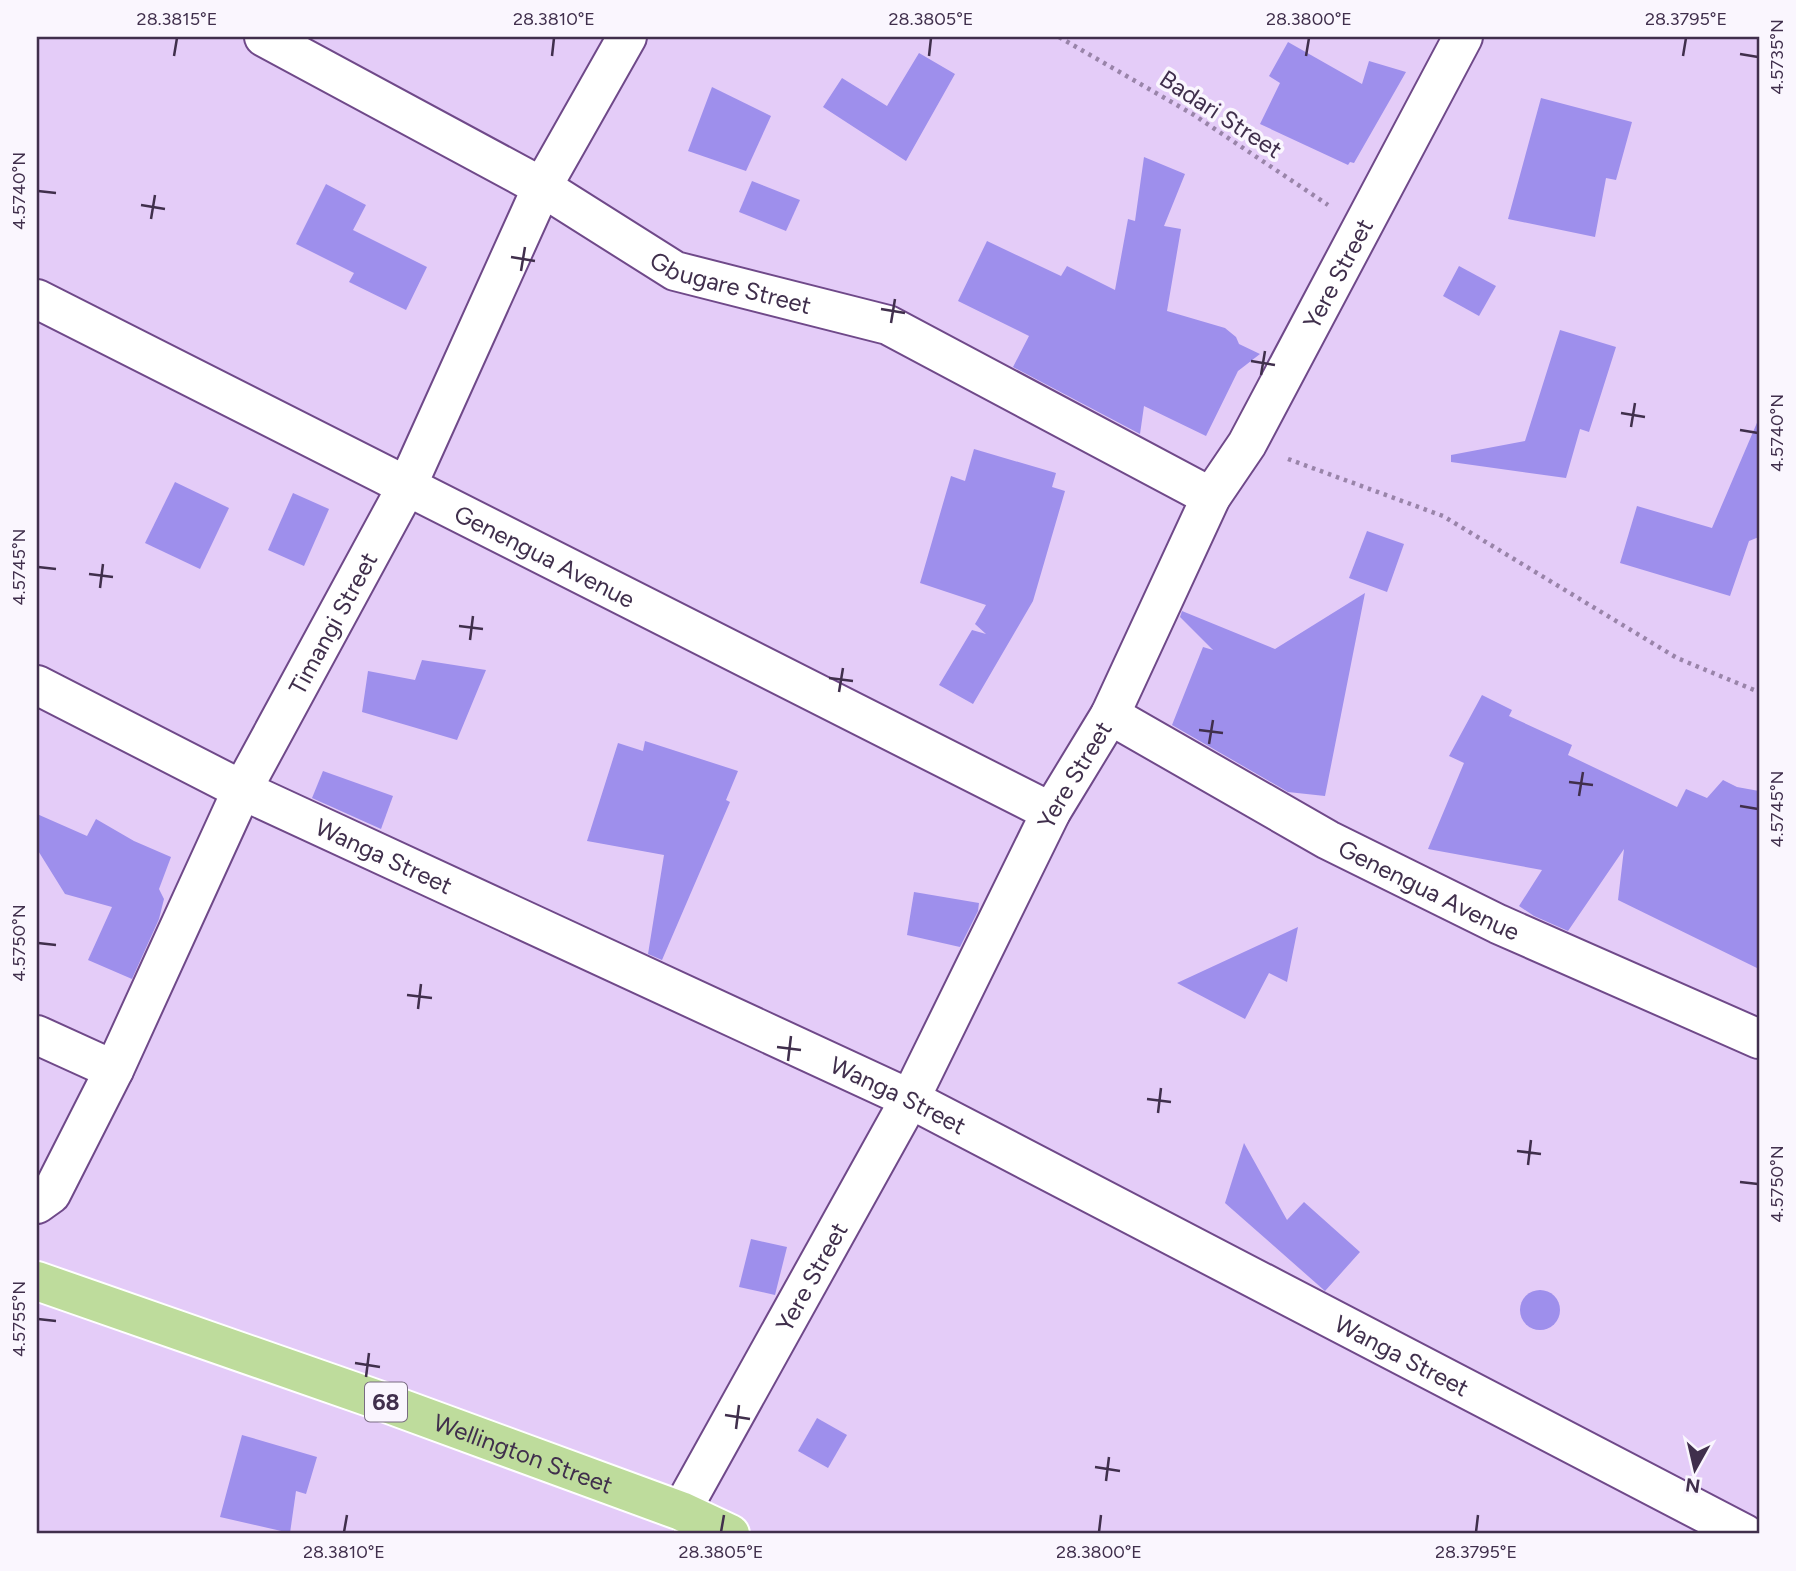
<svg xmlns="http://www.w3.org/2000/svg" width="1796" height="1571" viewBox="0 0 1796 1571" font-family="Figtree,sans-serif">
	<rect width="100%" height="100%" fill="#e4ccf8"/>
	<g fill="#9e8fec">
		<polygon points="1288,42 1362,84 1369,61 1406,72 1354,163 1350,162 1348,165 1260,124 1280,83 1269,76"/>
		<polygon points="919,53 955,74 906,161 823,107 842,78 887,106"/>
		<polygon points="712,87 771,116 746,171 688,151"/>
		<polygon points="1541,98 1632,122 1616,180 1606,178 1595,237 1508,219"/>
		<polygon points="1144,157 1185,174 1164,226 1181,229 1167,311 1225,328 1236,337 1239,344 1260,354 1238,371 1206,436 1144,406 1140,434 1013,367 1029,336 958,301 987,241 1061,276 1067,266 1115,290 1128,219 1135,221"/>
		<polygon points="752,181 800,200 786,231 739,212"/>
		<polygon points="326,184 366,205 353,230 427,267 406,310 349,282 354,273 296,244"/>
		<polygon points="1459,266 1496,286 1479,316 1443,296"/>
		<polygon points="1560,330 1616,347 1589,432 1580,429 1566,478 1451,462 1451,455 1525,441"/>
		<polygon points="1759,418 1759,537 1749,541 1730,596 1620,563 1637,506 1712,528"/>
		<polygon points="974,449 1056,473 1052,487 1065,491 1033,601 973,704 939,685 972,630 986,634 975,624 986,605 920,583 951,476 965,481"/>
		<polygon points="175,482 229,508 200,569 145,543"/>
		<polygon points="293,493 329,509 304,566 268,550"/>
		<polygon points="1367,531 1404,544 1387,592 1349,578"/>
		<polygon points="1365,593 1325,796 1288,792 1172,725 1203,647 1213,650 1180,617 1182,611 1275,649"/>
		<polygon points="422,660 486,670 457,740 362,712 368,671 415,680"/>
		<polygon points="1482,695 1512,710 1509,716 1572,745 1568,755 1677,807 1686,789 1707,798 1723,780 1737,787 1759,791 1759,969 1618,900 1624,849 1568,931 1534,916 1519,906 1542,870 1428,849 1464,763 1449,756"/>
		<polygon points="645,741 738,771 726,800 730,802 662,960 648,954 664,855 587,841 618,743 643,751"/>
		<polygon points="323,771 393,796 381,829 312,798"/>
		<polygon points="37,814 87,836 96,819 134,841 171,857 159,889 164,899 159,919 132,979 88,960 112,907 65,894 37,849"/>
		<polygon points="914,892 979,903 978,911 960,947 907,935"/>
		<polygon points="1298,927 1287,982 1269,973 1245,1019 1177,983"/>
		<polygon points="1244,1143 1287,1220 1304,1202 1360,1252 1325,1291 1225,1203"/>
		<polygon points="751,1239 787,1247 775,1295 739,1287"/>
		<circle cx="1540" cy="1310" r="20"/>
		<polygon points="817,1418 847,1435 828,1468 798,1451"/>
		<polygon points="242,1435 317,1457 306,1494 296,1491 290,1533 220,1517"/>
	</g>
	<g fill="none" stroke-linecap="round" stroke-linejoin="round">
		<g stroke="#6f4989" stroke-width="42">
			<g id="street">
				<path id="s1" d="M264,37L542,187L675,271L888,325L1211,497"/>
				<path id="s2" d="M37,299L1051,812"/>
				<path id="s3" d="M37,685L242,790L910,1099L1745,1534"/>
				<path id="s4" d="M1110,715L1328,840L1498,924L1759,1039"/>
				<polyline points="37,1035 114,1070"/>
				<path id="s5" d="M37,1204L51,1194L114,1070L242,790L407,486L542,187L627,37"/>
				<path id="s6" d="M681,1511L910,1099L1051,812L1110,715L1211,497L1247,444L1463,37"/>
			</g>
		</g>
		<g stroke="#fff" stroke-width="42">
			<g id="primary">
				<path id="s7" d="M37,1281L381,1401L681,1511L730,1534"/>
			</g>
		</g>
		<g stroke="#9984a9" stroke-width="4.5" stroke-dasharray="3.5 5" stroke-linecap="butt">
			<polyline points="1059,37 1194,115 1328,205"/>
			<polyline points="1288,459 1443,516 1677,658 1759,692"/>
		</g>
		<use href="#street" stroke="#fff" stroke-width="38"/>
		<use href="#primary" stroke="#bedc9c" stroke-width="38"/>
	</g>
	<path fill="none" stroke="#402f4c" stroke-width="2.5" d="M1740,54L1758,57M174,56L177,38M552,56L554,38M929,56L931,38M1306,56L1309,38M1683,56L1686,38M38,191L56,193M141,205L165,209M151,219L155,195M511,257L535,261M521,271L525,247M881,309L905,313M891,323L895,299M1251,361L1275,365M1261,375L1265,351M1621,413L1645,417M1631,427L1635,403M1740,430L1758,433M38,567L56,569M89,574L113,577M100,588L103,564M459,626L483,629M470,640L473,616M829,678L853,681M839,692L843,668M1199,730L1223,733M1209,744L1213,720M1569,782L1593,785M1579,796L1583,772M1740,806L1758,809M38,943L56,945M407,995L432,998M418,1009L421,984M777,1047L801,1050M788,1061L791,1036M1147,1099L1171,1102M1158,1113L1161,1088M1517,1151L1541,1154M1528,1165L1531,1140M1740,1182L1758,1184M38,1319L56,1321M355,1363L380,1367M366,1377L369,1353M725,1415L750,1419M736,1429L739,1405M1095,1467L1120,1471M1106,1481L1109,1457M344,1532L347,1515M721,1532L724,1515M1099,1532L1101,1515M1476,1532L1478,1515"/>
	<g text-anchor="middle" dominant-baseline="central" stroke-width="7" stroke-linejoin="round" paint-order="stroke">
		<rect fill="#faf6fe" stroke="#786b81" stroke-width="2" x="365" y="1382.5" width="42" height="39" rx="5"/>
		<g font-size="23" font-weight="bold" fill="#402f4c">
			<text x="386" y="1402">68</text>
		</g>
		<g font-size="24" fill="#402f4c" stroke="#faf6fe">
			<text transform="translate(1221 114) rotate(33)">Badari Street</text>
			<text stroke="none"><textPath href="#s6" startOffset="1402">Yere Street</textPath></text>
			<text stroke="none"><textPath href="#s1" startOffset="530">Gbugare Street</textPath></text>
			<text stroke="none"><textPath href="#s2" startOffset="569">Genengua Avenue</textPath></text>
			<text stroke="none"><textPath href="#s5" startOffset="654">Timangi Street</textPath></text>
			<text stroke="none"><textPath href="#s6" startOffset="835">Yere Street</textPath></text>
			<text stroke="none"><textPath href="#s3" startOffset="387">Wanga Street</textPath></text>
			<text stroke="none"><textPath href="#s4" startOffset="364">Genengua Avenue</textPath></text>
			<text stroke="none"><textPath href="#s3" startOffset="954">Wanga Street</textPath></text>
			<text stroke="none"><textPath href="#s6" startOffset="268">Yere Street</textPath></text>
			<text stroke="none"><textPath href="#s3" startOffset="1521">Wanga Street</textPath></text>
			<text stroke="none"><textPath href="#s7" startOffset="516">Wellington Street</textPath></text>
		</g>
	</g>
	<rect width="1796" height="1571" fill="none" stroke="#faf6fe" stroke-width="77"/>
	<g transform="translate(1695 1469) rotate(188)" stroke="#faf6fe" stroke-width="5" paint-order="stroke">
	<path d="M0-5L12 26L0 18L-12 26Z" fill="#402f4c"/>
	<text y="-10" font-size="19" font-weight="bold" text-anchor="middle" fill="#402f4c">N</text>
	</g>
	<rect x="38" y="38" width="1720" height="1494" fill="none" stroke="#402f4c" stroke-width="2.5"/>
	<g font-size="18" text-anchor="middle" fill="#402f4c">
		<text x="177" y="25">28.3815°E</text>
		<text x="554" y="25">28.3810°E</text>
		<text x="931" y="25">28.3805°E</text>
		<text x="1309" y="25">28.3800°E</text>
		<text x="1686" y="25">28.3795°E</text>
		<text transform="translate(1777 57) rotate(-90)" y="6">4.5735°N</text>
		<text transform="translate(19 191) rotate(-90)" y="6">4.5740°N</text>
		<text transform="translate(1777 433) rotate(-90)" y="6">4.5740°N</text>
		<text transform="translate(19 567) rotate(-90)" y="6">4.5745°N</text>
		<text transform="translate(1777 809) rotate(-90)" y="6">4.5745°N</text>
		<text transform="translate(19 943) rotate(-90)" y="6">4.5750°N</text>
		<text transform="translate(1777 1184) rotate(-90)" y="6">4.5750°N</text>
		<text transform="translate(19 1319) rotate(-90)" y="6">4.5755°N</text>
		<text x="344" y="1558">28.3810°E</text>
		<text x="721" y="1558">28.3805°E</text>
		<text x="1099" y="1558">28.3800°E</text>
		<text x="1476" y="1558">28.3795°E</text>
	</g>
</svg>
